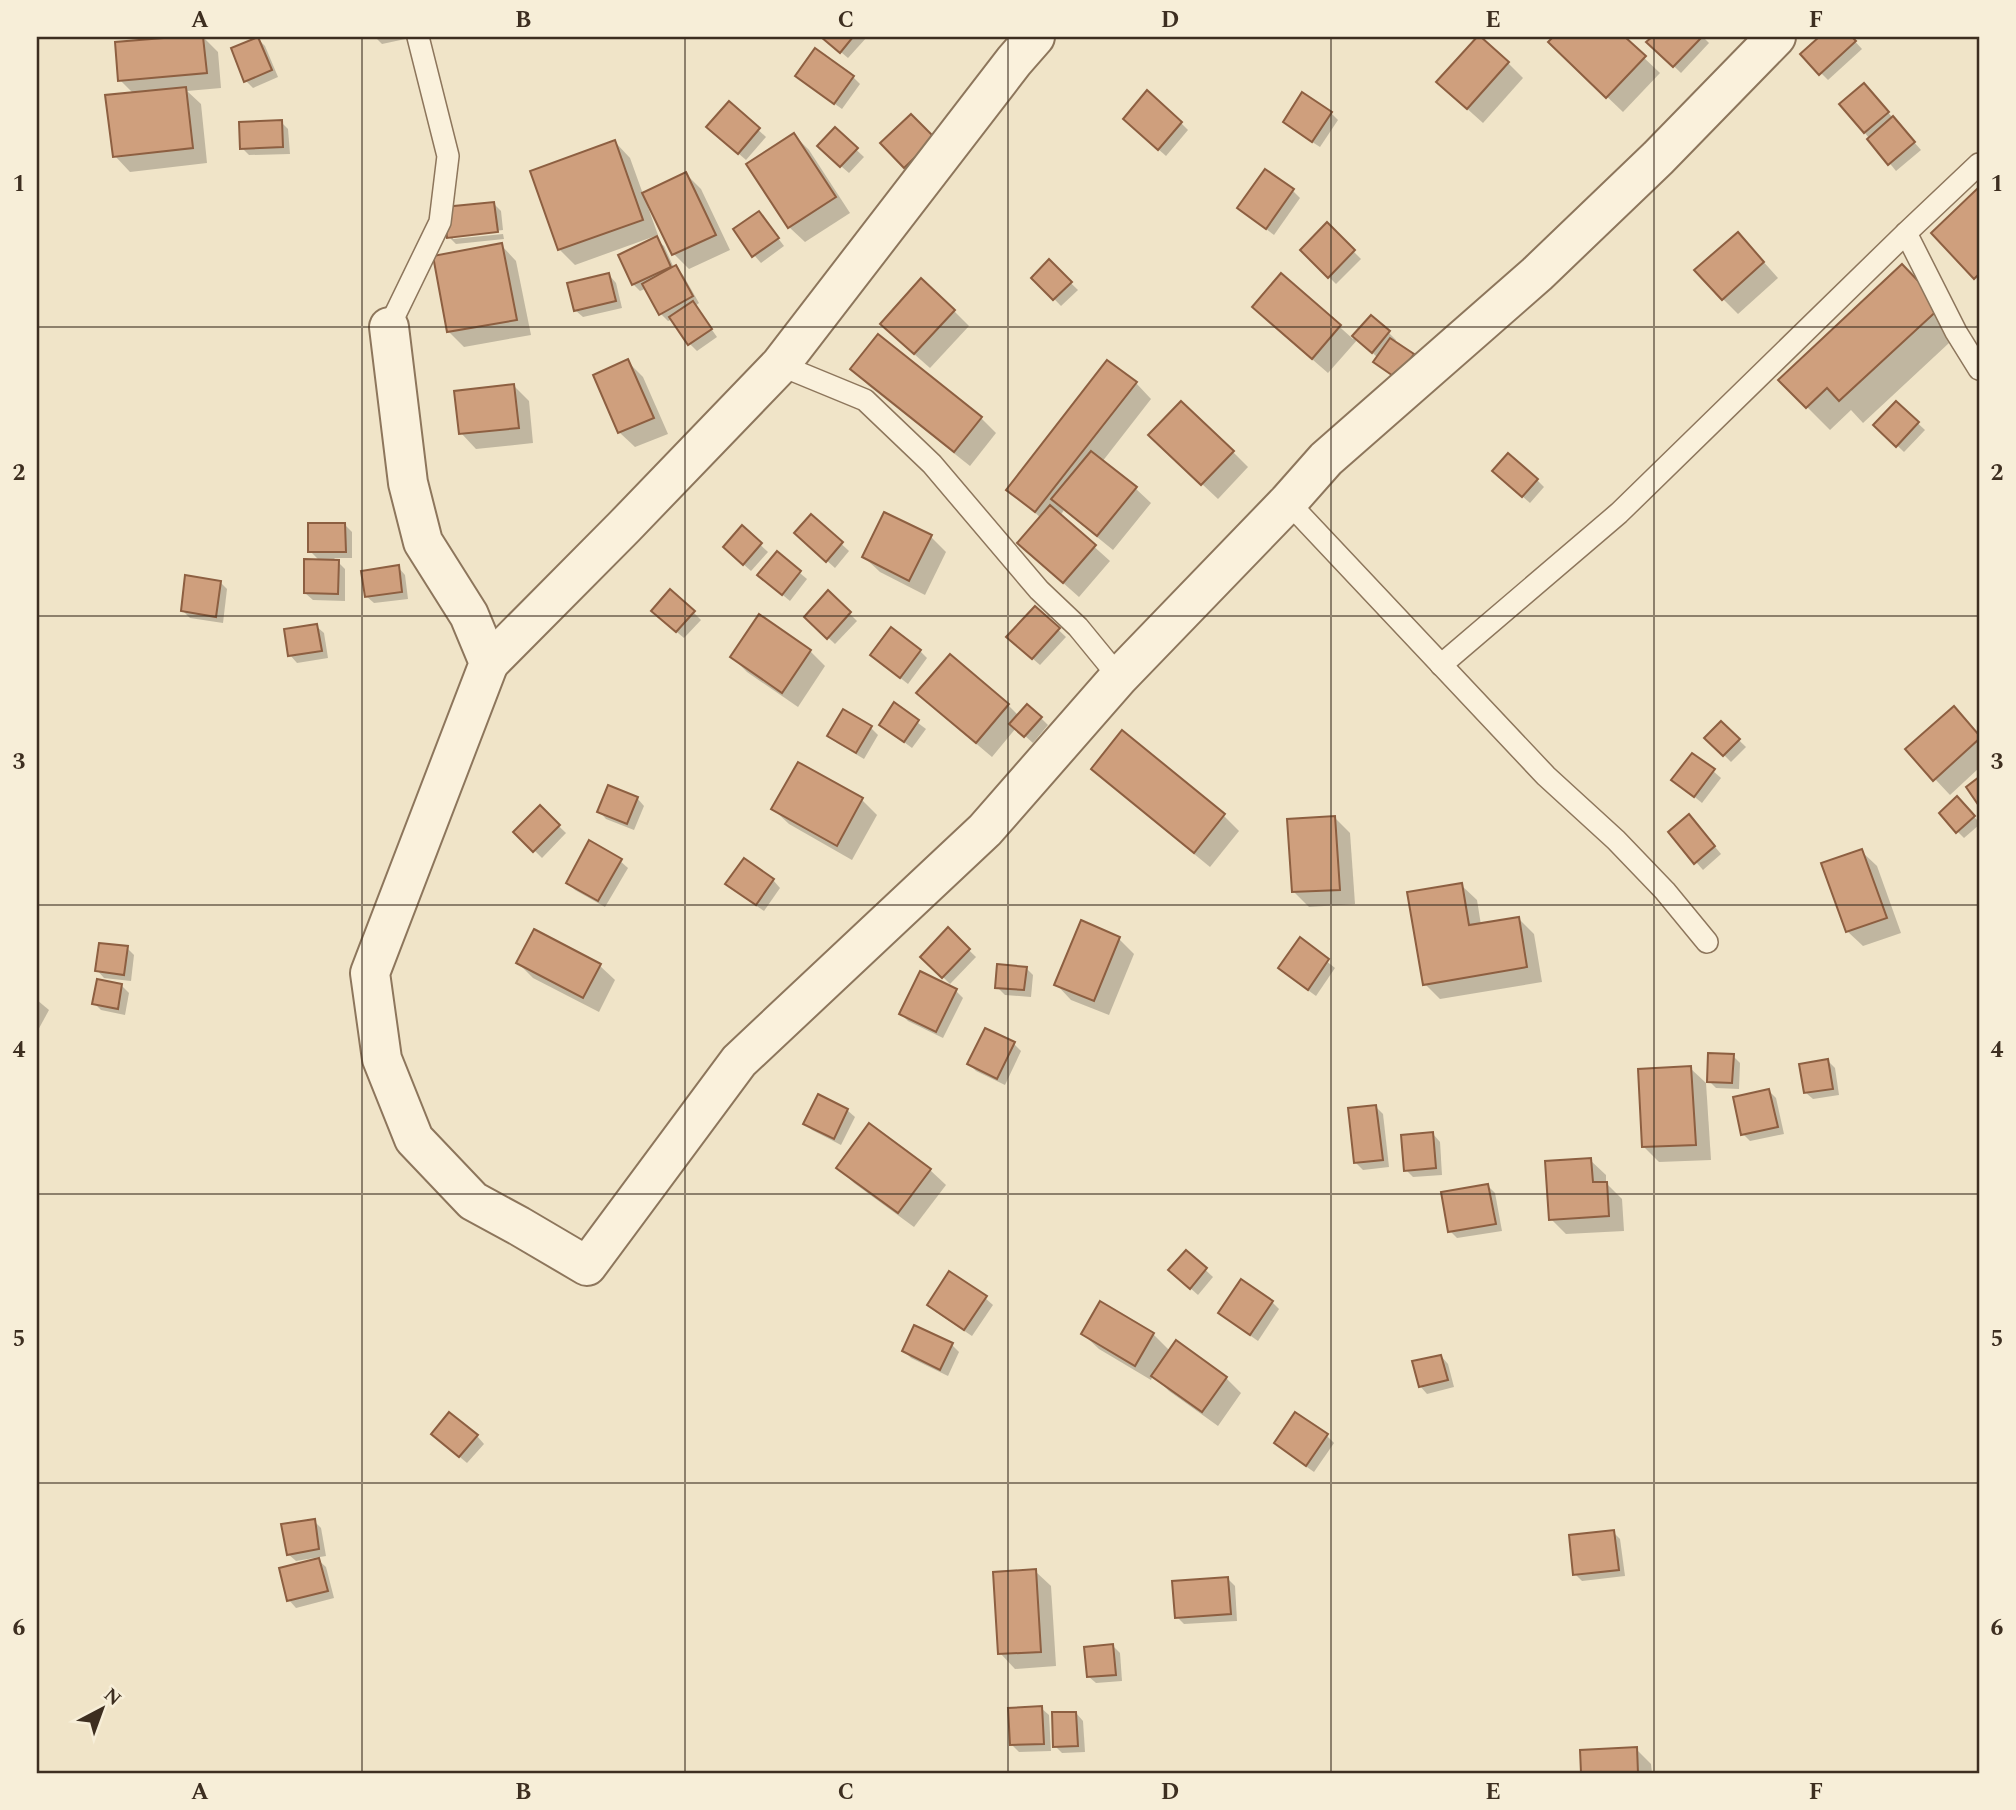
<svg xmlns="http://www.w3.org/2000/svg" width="2016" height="1810" viewBox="0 0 2016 1810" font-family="Spectral,serif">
	<rect width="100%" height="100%" fill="#f0e4c8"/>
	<g fill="#0003">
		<polygon points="203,37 218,52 221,88 187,91 201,104 207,163 130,172 115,156 134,94 120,80 117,44"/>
		<polygon points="375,37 410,37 410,38 382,44"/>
		<polygon points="823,37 867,37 848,58"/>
		<polygon points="1556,37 1622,37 1660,73 1623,112 1550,42"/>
		<polygon points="1654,37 1703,37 1709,43 1681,73 1649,42"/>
		<polygon points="1821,37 1851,37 1862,49 1828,80 1802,54"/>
		<polygon points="258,39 265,46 278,77 253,88 246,81"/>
		<polygon points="1508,63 1523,78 1483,123 1454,97"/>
		<polygon points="853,77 860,84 842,109 804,82"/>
		<polygon points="1871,93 1921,150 1896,171 1842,105"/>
		<polygon points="729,103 766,137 746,160 716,134"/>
		<polygon points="1331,113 1338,120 1320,147 1292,129 1285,121"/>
		<polygon points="281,122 288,129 290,154 249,155 242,148"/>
		<polygon points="1181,123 1188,130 1166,156 1132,126"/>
		<polygon points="835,130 864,157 849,173 827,154"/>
		<polygon points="794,135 809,150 850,213 805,242 789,227"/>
		<polygon points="615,142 630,158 643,194 686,174 701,189 730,250 689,269 674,254 647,198 645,199 658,235 575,265 559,249"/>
		<polygon points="1979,189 1979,281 1933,233"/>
		<polygon points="1293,191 1300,198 1274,235 1239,208"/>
		<polygon points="493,203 501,211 503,230 453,236 453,239 503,234 504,239 456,244 449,237"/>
		<polygon points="759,213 784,246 761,263 754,255"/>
		<polygon points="1327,225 1361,259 1336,284 1302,250"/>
		<polygon points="656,239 664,246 674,268 683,275 699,303 695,306 717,337 697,351 690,344 673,319 668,321 661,314 647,288 640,291 633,284"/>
		<polygon points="501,245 516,261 531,335 464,347 449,332"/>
		<polygon points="1753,250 1778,278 1738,314 1723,299"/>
		<polygon points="1049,262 1078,290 1061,306 1034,278"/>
		<polygon points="609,275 616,283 622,308 583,317 575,310"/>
		<polygon points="1282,275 1353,339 1372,317 1389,333 1396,340 1394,343 1420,363 1404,384 1383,369 1376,362 1378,358 1358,339 1328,373 1269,322 1254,307"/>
		<polygon points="1925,289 1963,330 1863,423 1851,410 1830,430 1807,407"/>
		<polygon points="954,311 969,326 930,368 897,339"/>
		<polygon points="628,362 643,377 668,434 635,447 619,432"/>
		<polygon points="853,369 981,418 996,433 970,466 868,385"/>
		<polygon points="1136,383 1151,399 1102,462 1135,488 1151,503 1113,550 1064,510 1060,516 1110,561 1079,597 1035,558 1041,518 1008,489"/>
		<polygon points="514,386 529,401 533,443 476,449 461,433"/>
		<polygon points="1896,403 1925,430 1904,452 1876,425"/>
		<polygon points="1166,450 1233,452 1248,467 1218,499"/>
		<polygon points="1502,478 1537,480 1544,487 1530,503"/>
		<polygon points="811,516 849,551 835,568 804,540"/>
		<polygon points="344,524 352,532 352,558 334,558 345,569 345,601 313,600 305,593 320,561 310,551"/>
		<polygon points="742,528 768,552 751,571 732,554"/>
		<polygon points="931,537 946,552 925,595 880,572 864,557"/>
		<polygon points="777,554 807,579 790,601 767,582"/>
		<polygon points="398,567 405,575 408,599 374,603 366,596"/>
		<polygon points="220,582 227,589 223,623 190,618 183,611"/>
		<polygon points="829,593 857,621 835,644 806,617"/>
		<polygon points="1035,608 1066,637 1040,665 1016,644"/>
		<polygon points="693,612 701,620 684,638 660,618"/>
		<polygon points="316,626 324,633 328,658 297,663 290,655"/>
		<polygon points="810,651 825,666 798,707 747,672 732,657"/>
		<polygon points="920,651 927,658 908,684 880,662"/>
		<polygon points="894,705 926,729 912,748 881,725"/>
		<polygon points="1008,705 1019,716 1041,718 1048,725 1033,743 1016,728 992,757 934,708"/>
		<polygon points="1721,723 1746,747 1731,762 1707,738"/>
		<polygon points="1969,723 1979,735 1979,768 1950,795 1907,749"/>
		<polygon points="871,728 878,735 864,759 837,743 829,736"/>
		<polygon points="1122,733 1224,816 1239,831 1210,867 1109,784 1093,769"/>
		<polygon points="1713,771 1721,778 1702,803 1674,780"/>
		<polygon points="637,798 644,806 634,830 606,819 599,811"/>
		<polygon points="1957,799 1979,822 1979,825 1964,838 1957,831"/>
		<polygon points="862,800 877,815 852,860 789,824 773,809"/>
		<polygon points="540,808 566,833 542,858 516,832"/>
		<polygon points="1335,818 1350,833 1355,904 1309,907 1294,892"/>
		<polygon points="1696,824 1721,854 1703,870 1670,832"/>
		<polygon points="1861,851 1877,866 1901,933 1863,946 1847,931"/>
		<polygon points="620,861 628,868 605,907 575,890 568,883"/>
		<polygon points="773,880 780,888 764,911 735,891 728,884"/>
		<polygon points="1461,885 1477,900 1481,925 1519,919 1534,934 1542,982 1440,999 1425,984"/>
		<polygon points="948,930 976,957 950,984 923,957"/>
		<polygon points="1119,939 1134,954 1109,1015 1071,1000 1056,984"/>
		<polygon points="1300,940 1335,968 1316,996 1287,975"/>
		<polygon points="127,948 134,955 131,981 104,978 97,970"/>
		<polygon points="518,963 599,965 615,980 599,1012 533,978"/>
		<polygon points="1026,968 1033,975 1031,997 1005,995 997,987"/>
		<polygon points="921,974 956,991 963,998 943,1038 908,1021 901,1014"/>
		<polygon points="122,986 129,993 125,1015 101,1010 94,1003"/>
		<polygon points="37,1000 49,1010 37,1032"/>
		<polygon points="986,1030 1014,1044 1021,1051 1005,1085 976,1071 969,1064"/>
		<polygon points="1733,1056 1740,1063 1739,1089 1716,1088 1709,1081"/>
		<polygon points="1828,1061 1835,1068 1839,1095 1813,1099 1805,1092"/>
		<polygon points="1690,1068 1706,1083 1711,1160 1659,1162 1644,1147"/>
		<polygon points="1769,1091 1776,1098 1784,1134 1750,1141 1743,1134"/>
		<polygon points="1376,1107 1383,1114 1389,1167 1363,1170 1356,1163"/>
		<polygon points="847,1110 855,1117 841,1145 812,1130 805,1123"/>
		<polygon points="1433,1134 1440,1142 1442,1175 1413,1177 1406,1170"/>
		<polygon points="1590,1160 1606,1175 1606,1183 1622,1199 1624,1231 1566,1234 1551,1219"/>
		<polygon points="839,1168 930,1170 946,1185 914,1227 854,1183"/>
		<polygon points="1488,1186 1495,1193 1502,1231 1457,1238 1450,1231"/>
		<polygon points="1186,1252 1213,1277 1198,1295 1178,1277"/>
		<polygon points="985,1298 993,1305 972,1336 936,1312 929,1304"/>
		<polygon points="1272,1302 1279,1309 1258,1341 1228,1320 1220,1313"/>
		<polygon points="1083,1334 1153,1334 1170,1351 1226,1378 1241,1393 1218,1426 1169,1391 1153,1375 1151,1380 1099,1349"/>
		<polygon points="952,1345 959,1352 948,1376 911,1358 904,1351"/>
		<polygon points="1441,1356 1448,1364 1454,1387 1427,1394 1420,1386"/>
		<polygon points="477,1436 484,1444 467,1463 441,1441"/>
		<polygon points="1327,1436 1334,1443 1314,1472 1283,1450 1276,1443"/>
		<polygon points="314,1521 321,1528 326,1556 296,1561 288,1554"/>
		<polygon points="1613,1532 1620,1539 1625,1576 1582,1581 1575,1574"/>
		<polygon points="316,1558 326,1567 334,1598 296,1608 289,1600 317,1560"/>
		<polygon points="1035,1571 1051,1586 1056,1666 1015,1669 1000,1653"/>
		<polygon points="1228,1579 1235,1586 1237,1621 1184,1624 1177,1617"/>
		<polygon points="1113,1646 1120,1653 1122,1681 1096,1683 1088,1676"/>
		<polygon points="1041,1708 1049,1715 1051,1751 1019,1752 1011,1744"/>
		<polygon points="1076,1713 1083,1721 1085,1752 1062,1753 1055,1746"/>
		<polygon points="1636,1749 1651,1764 1652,1773 1583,1773 1581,1752"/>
	</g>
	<g fill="#cf9f7d" stroke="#8d5f41" stroke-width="2">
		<polygon points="176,37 203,37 207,73 118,81 115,42"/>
		<polygon points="258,37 272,70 244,82 231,48"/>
		<polygon points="821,37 853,37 840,53"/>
		<polygon points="1477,37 1481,37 1509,62 1467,109 1436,82"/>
		<polygon points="1553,37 1625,37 1646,56 1606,98 1548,42"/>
		<polygon points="1652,37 1702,37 1673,67 1646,42"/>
		<polygon points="1819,37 1852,37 1856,41 1819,75 1800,54"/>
		<polygon points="815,48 854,76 834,104 795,76"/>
		<polygon points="1864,83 1889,112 1864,133 1839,104"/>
		<polygon points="186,87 193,148 113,157 105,95"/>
		<polygon points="1147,90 1182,122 1158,150 1123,119"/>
		<polygon points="1302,92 1332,112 1312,142 1283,122"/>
		<polygon points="729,101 760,128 738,154 706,127"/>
		<polygon points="911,114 935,138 904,168 880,143"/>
		<polygon points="1893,116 1915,142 1888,165 1867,139"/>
		<polygon points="282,120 283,147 240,149 239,122"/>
		<polygon points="835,127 858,148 840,167 817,146"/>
		<polygon points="794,133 836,197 788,228 746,164"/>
		<polygon points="615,140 643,220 558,250 530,171"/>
		<polygon points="1265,169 1294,189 1266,229 1237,208"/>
		<polygon points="686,172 716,235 672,255 642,193"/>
		<polygon points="1979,187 1979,274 1974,279 1931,233"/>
		<polygon points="494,202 498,232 447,238 444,207"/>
		<polygon points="759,211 779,238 752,257 733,229"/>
		<polygon points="1327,222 1355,250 1328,278 1300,250"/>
		<polygon points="1738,232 1764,262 1722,300 1694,270"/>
		<polygon points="657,236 671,267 632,285 618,255"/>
		<polygon points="502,243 517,320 447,332 433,256"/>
		<polygon points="1049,259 1072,282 1053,300 1031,278"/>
		<polygon points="1902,264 1942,306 1839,401 1827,388 1806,408 1778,380"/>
		<polygon points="676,265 693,296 659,315 642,284"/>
		<polygon points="609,273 616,301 574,311 567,283"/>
		<polygon points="1281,273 1341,325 1312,359 1252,307"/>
		<polygon points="921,278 955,310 914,354 880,324"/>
		<polygon points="693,301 712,329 688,345 669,317"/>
		<polygon points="1371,315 1390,331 1372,353 1352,336"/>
		<polygon points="878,334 982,417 954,452 850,369"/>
		<polygon points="1390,338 1414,354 1396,378 1373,362"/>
		<polygon points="628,359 654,418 618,433 593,375"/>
		<polygon points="1107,360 1137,382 1035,512 1006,490"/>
		<polygon points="514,384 519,428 459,434 454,391"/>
		<polygon points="1181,401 1234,451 1201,485 1148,435"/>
		<polygon points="1896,401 1919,422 1896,447 1873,425"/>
		<polygon points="1091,451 1137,487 1097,536 1051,499"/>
		<polygon points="1508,453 1538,479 1522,497 1492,471"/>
		<polygon points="1050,505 1096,545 1063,583 1017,543"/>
		<polygon points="884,512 932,535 909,581 862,557"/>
		<polygon points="811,514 843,542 826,562 794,533"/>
		<polygon points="308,523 345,523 346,552 308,552"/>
		<polygon points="742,525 762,543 743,565 723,547"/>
		<polygon points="777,551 801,571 782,595 757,575"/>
		<polygon points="304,559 339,560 338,594 304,593"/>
		<polygon points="399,565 402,592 365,597 361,571"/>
		<polygon points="185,575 221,581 216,617 181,611"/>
		<polygon points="670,589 695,611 676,632 651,611"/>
		<polygon points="828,590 851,612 827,639 804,617"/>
		<polygon points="1035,606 1060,628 1032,659 1006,637"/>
		<polygon points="759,614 811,650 782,693 730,657"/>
		<polygon points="317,624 322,651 288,656 284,629"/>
		<polygon points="891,627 921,650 900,678 870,655"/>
		<polygon points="950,654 1009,704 976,743 916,693"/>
		<polygon points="894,702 919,720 904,742 879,725"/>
		<polygon points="1027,704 1042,717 1024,737 1009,724"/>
		<polygon points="1954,706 1979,735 1979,739 1933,781 1905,749"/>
		<polygon points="843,709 872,726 856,753 827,736"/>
		<polygon points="1721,721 1740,739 1723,756 1704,738"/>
		<polygon points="1122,730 1225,814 1194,853 1091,769"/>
		<polygon points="1692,753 1715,769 1694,797 1671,780"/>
		<polygon points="798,762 863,798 837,846 771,809"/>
		<polygon points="1979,777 1979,806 1966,787"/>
		<polygon points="608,785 638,797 627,824 597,812"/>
		<polygon points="1957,796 1975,816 1956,833 1939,813"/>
		<polygon points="540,805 560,825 533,852 513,832"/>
		<polygon points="1689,814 1715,846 1694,864 1668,832"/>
		<polygon points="1335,816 1340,890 1292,892 1287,819"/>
		<polygon points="589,840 622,859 598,901 566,883"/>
		<polygon points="1862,849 1887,918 1846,932 1821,863"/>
		<polygon points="744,858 774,879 756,905 725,884"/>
		<polygon points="1462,883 1469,925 1519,917 1527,967 1423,985 1407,892"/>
		<polygon points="1081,920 1120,937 1094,1001 1054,985"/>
		<polygon points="948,927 970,949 942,978 920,957"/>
		<polygon points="534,929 601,964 583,998 516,963"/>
		<polygon points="1300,937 1329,959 1308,990 1278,968"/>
		<polygon points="99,943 128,946 124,975 95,971"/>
		<polygon points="997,964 1027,967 1024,990 995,988"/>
		<polygon points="920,971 957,989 936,1032 899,1014"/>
		<polygon points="97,979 122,984 118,1009 92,1004"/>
		<polygon points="985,1028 1015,1042 997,1079 967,1064"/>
		<polygon points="1708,1053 1734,1054 1732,1083 1707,1082"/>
		<polygon points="1828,1059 1833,1089 1804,1093 1799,1064"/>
		<polygon points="1691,1066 1696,1145 1642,1147 1638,1069"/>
		<polygon points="1769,1089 1778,1127 1741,1135 1733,1097"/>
		<polygon points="818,1094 848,1109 834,1139 803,1124"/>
		<polygon points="1376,1105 1383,1160 1354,1163 1348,1108"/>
		<polygon points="869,1123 931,1169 898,1213 836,1168"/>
		<polygon points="1433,1132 1436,1168 1404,1171 1401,1135"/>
		<polygon points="1591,1158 1593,1182 1607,1182 1609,1216 1549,1220 1545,1161"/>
		<polygon points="1488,1184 1496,1224 1448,1232 1441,1192"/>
		<polygon points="1186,1250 1207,1268 1190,1289 1168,1270"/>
		<polygon points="949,1271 987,1296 964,1330 927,1305"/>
		<polygon points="1241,1279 1273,1301 1250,1335 1218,1313"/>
		<polygon points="1100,1301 1154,1333 1135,1366 1081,1334"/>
		<polygon points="914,1325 953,1343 940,1370 902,1351"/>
		<polygon points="1176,1340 1227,1377 1202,1412 1151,1376"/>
		<polygon points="1441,1355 1448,1380 1419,1387 1412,1361"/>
		<polygon points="449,1412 478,1435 459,1457 431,1434"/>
		<polygon points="1295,1412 1328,1434 1306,1466 1274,1443"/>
		<polygon points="315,1519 319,1549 287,1555 281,1524"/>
		<polygon points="1614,1530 1619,1570 1573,1575 1569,1535"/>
		<polygon points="319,1558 328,1591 287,1601 279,1568"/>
		<polygon points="1036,1569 1041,1652 998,1654 993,1572"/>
		<polygon points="1228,1577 1231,1614 1175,1618 1172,1581"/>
		<polygon points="1113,1644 1116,1675 1087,1677 1084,1647"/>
		<polygon points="1042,1706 1044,1744 1010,1745 1008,1708"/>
		<polygon points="1052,1712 1076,1712 1078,1746 1053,1747"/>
		<polygon points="1637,1747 1638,1773 1581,1773 1580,1750"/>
	</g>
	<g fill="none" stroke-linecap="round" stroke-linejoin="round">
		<g stroke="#8d765c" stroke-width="24">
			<g id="lane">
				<polyline points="1906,233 1956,332 1979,369"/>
				<polyline points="389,327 440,222 448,156 418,37"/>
				<polyline points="780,365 865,400 932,464 1039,590 1078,627 1119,677"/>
				<polyline points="1288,502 1546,776 1616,840 1665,891 1707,942"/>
				<polyline points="1441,665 1619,513 1906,233 1979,164"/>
			</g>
		</g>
		<g stroke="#8d765c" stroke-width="42">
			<g id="street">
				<polyline points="389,327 408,483 423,542 469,615 489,663 370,973 382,1059 414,1139 473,1201 519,1226 587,1266 739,1061 985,830 1119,677 1288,502 1326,459 1537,274 1658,158 1776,37"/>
				<polyline points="489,663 624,527 780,365 1014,61 1035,37"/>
			</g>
		</g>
		<use href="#lane" stroke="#faf1dc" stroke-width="21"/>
		<use href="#street" stroke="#faf1dc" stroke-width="38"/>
	</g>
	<path fill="none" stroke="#3d2e20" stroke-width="2" stroke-opacity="0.55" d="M362,37V1773M685,37V1773M1008,37V1773M1331,37V1773M1654,37V1773M37,327H1979M37,616H1979M37,905H1979M37,1194H1979M37,1483H1979"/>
	<rect width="2016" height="1810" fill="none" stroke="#f7eed8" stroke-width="77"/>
	<g transform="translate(102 1709) rotate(41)" stroke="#f7eed8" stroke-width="5" paint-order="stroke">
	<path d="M0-5L12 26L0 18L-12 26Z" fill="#3d2e20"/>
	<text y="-10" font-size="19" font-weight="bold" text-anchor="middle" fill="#3d2e20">N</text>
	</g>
	<rect x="38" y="38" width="1940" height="1734" fill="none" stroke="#3d2e20" stroke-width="2.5"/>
	<g font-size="23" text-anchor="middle" font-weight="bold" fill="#3d2e20">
		<text x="200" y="27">A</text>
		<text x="523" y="27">B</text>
		<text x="846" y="27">C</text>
		<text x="1170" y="27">D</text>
		<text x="1493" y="27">E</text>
		<text x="1816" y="27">F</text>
		<text x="19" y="191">1</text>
		<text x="1997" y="191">1</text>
		<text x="19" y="480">2</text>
		<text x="1997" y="480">2</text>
		<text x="19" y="769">3</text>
		<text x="1997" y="769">3</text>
		<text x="19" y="1057">4</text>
		<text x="1997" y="1057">4</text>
		<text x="19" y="1346">5</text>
		<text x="1997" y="1346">5</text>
		<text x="19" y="1635">6</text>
		<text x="1997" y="1635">6</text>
		<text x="200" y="1799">A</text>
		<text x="523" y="1799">B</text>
		<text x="846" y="1799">C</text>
		<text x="1170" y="1799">D</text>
		<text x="1493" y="1799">E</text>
		<text x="1816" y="1799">F</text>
	</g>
</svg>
